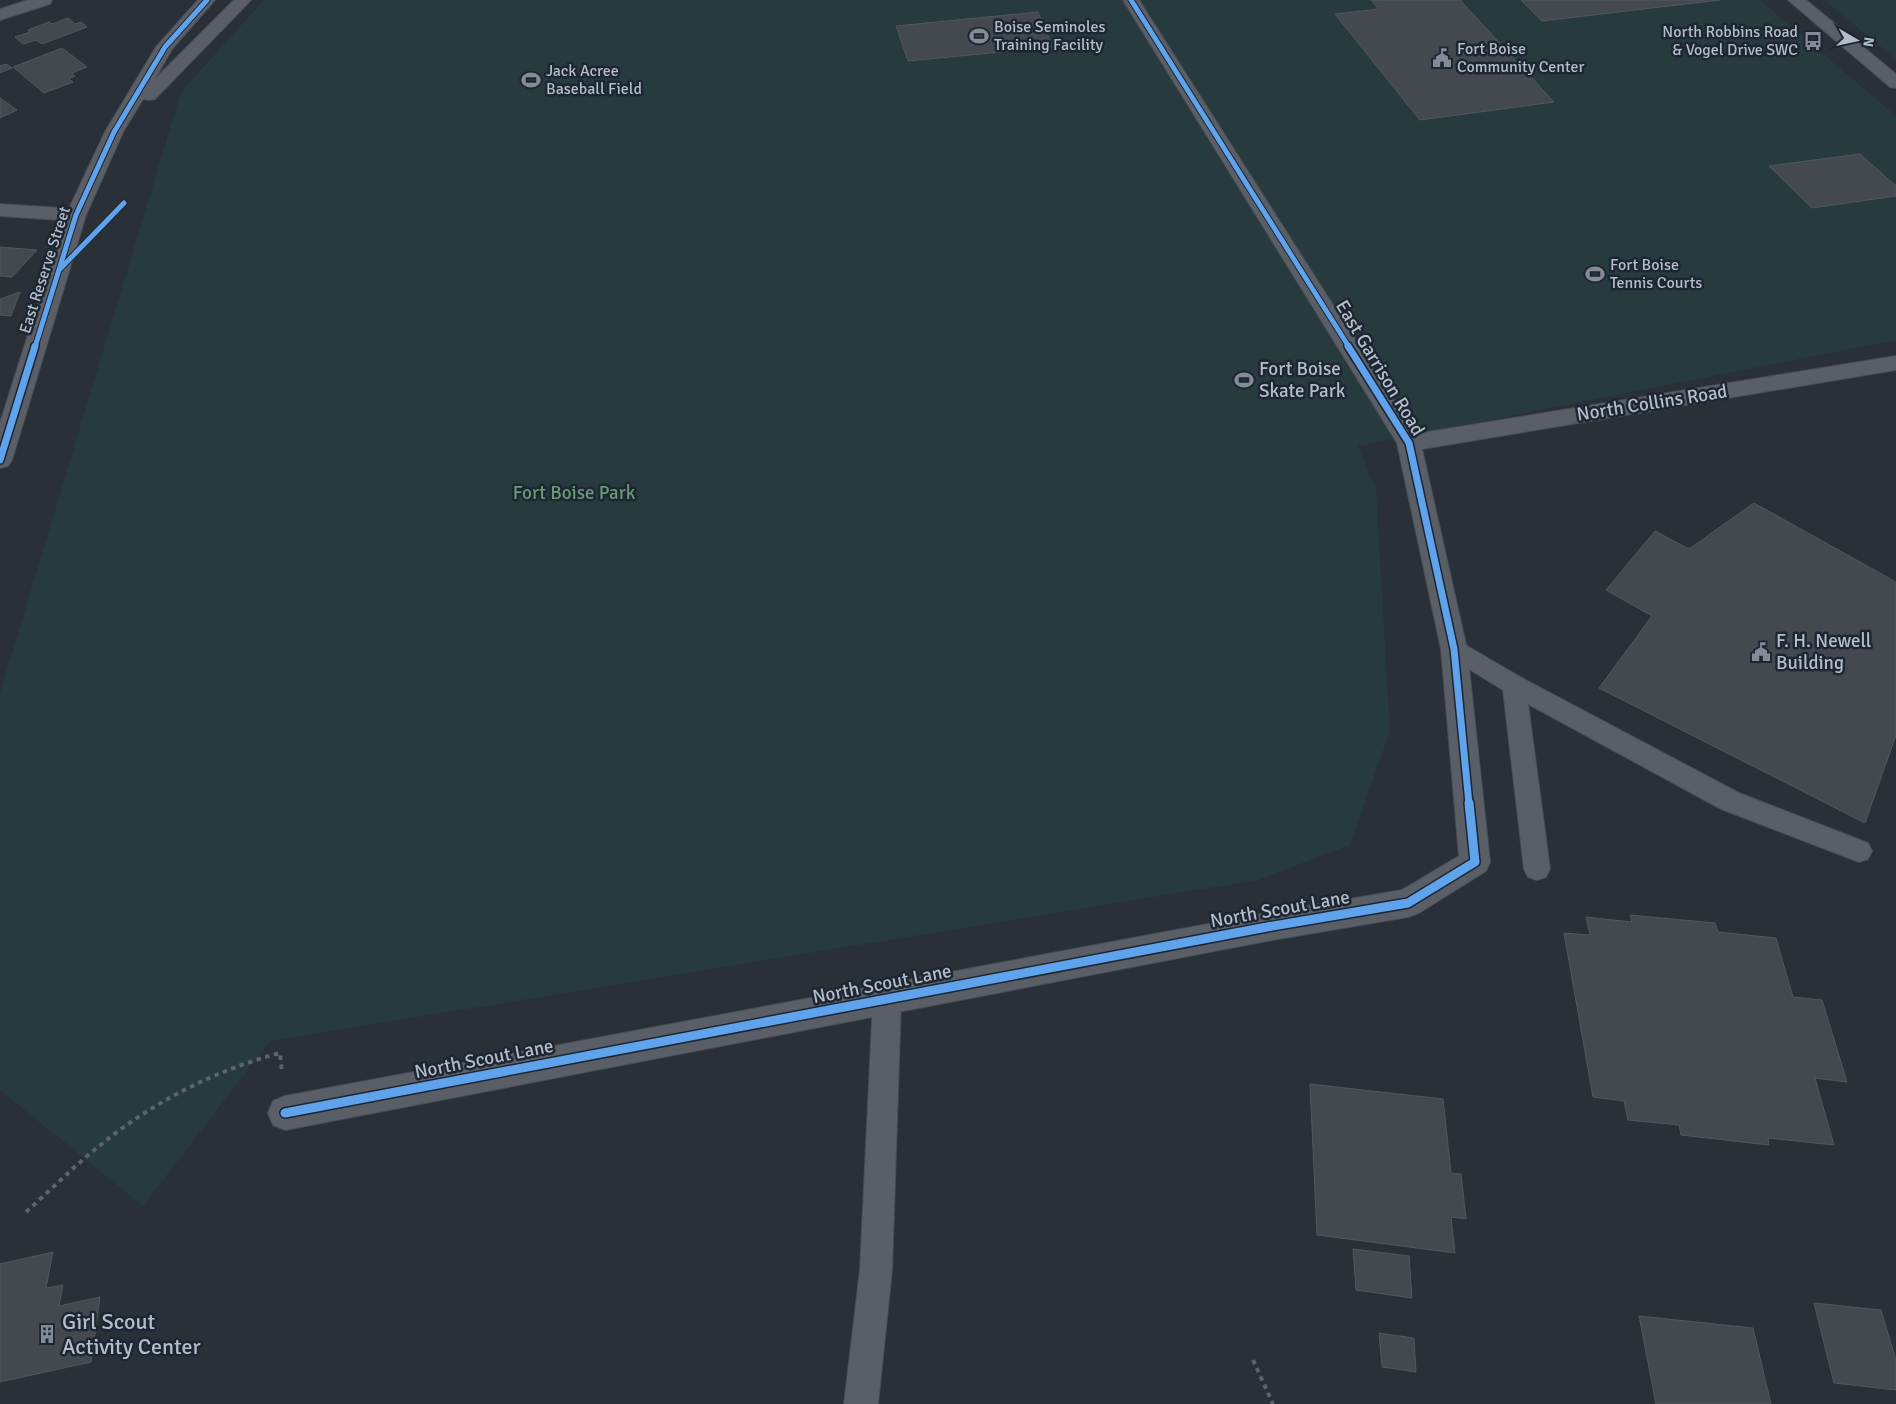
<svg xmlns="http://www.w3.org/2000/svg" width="1896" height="1404" viewBox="0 0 1896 1404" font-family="Signika,sans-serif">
	<rect width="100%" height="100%" fill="#2a3038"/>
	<g fill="#273a3e">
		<polygon points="264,0 1760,0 1896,116 1896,340 1358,446 1376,490 1390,731 1350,845 1258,880 270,1041 143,1206 0,1090 0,693 181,92"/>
		<polygon points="1824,0 1896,0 1896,59"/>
	</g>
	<g fill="#444950" stroke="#52575f">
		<polygon points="1371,0 1462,0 1460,0 1554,102 1420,120 1335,14 1379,9"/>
		<polygon points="1521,0 1720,0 1542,21"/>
		<polygon points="1038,12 1053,47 908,61 896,26"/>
		<polygon points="68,18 75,24 81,22 87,27 42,44 36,40 23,44 15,37 30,32 28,30 49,22 52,24"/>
		<polygon points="62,48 87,67 72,73 75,76 69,79 73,82 44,93 13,67"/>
		<polygon points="6,64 12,68 0,73 0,66"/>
		<polygon points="0,98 17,110 0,118"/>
		<polygon points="1860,154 1896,186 1896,196 1812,208 1769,166"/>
		<polygon points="0,247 37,250 12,277 0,276"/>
		<polygon points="20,292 11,316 0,315 0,299"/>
		<polygon points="1754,503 1896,582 1896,735 1865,823 1599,688 1652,616 1606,590 1655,531 1689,549"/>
		<polygon points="1630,915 1715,923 1718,932 1776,938 1793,997 1822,1000 1847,1082 1815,1078 1834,1145 1768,1138 1769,1145 1681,1135 1679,1125 1628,1120 1624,1101 1593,1097 1564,933 1590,935 1586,917 1632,922"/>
		<polygon points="1310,1084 1443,1099 1451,1173 1461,1174 1466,1219 1451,1217 1455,1253 1317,1235"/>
		<polygon points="1353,1249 1409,1256 1412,1298 1356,1290"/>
		<polygon points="53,1252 46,1288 63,1285 59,1306 100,1297 91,1362 0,1382 0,1264"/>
		<polygon points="1814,1303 1881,1310 1896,1360 1896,1390 1834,1383"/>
		<polygon points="1639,1316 1753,1328 1771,1404 1656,1404"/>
		<polygon points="1379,1333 1414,1338 1416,1372 1382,1367"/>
	</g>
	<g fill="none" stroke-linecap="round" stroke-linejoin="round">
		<g stroke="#484c53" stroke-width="2">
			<g id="service">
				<polygon points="1454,640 1462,643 1522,678 1739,793 1868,843 1872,851 1868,859 1859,862 1721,809 1528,704 1550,869 1546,877 1537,880 1528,877 1524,869 1503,690 1446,655 1442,649 1446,643"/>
				<polygon points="887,987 897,991 901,1000 892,1270 878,1404 844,1404 860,1270 873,1000 877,991"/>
			</g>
		</g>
		<g stroke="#484c53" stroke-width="2">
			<g id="minor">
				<polygon points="28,0 52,0 50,4 0,20 0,9"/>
				<polygon points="1123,0 1139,0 1415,434 1896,356 1896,370 1422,449 1467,649 1490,862 1486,871 1419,913 1408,917 1267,941 285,1130 273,1125 268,1113 273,1101 285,1096 1267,913 1402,890 1459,856 1441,649 1397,443"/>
				<polygon points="1788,0 1806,0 1896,74 1896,88 1890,87"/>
				<polygon points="0,204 76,209 83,211 86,215 83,219 76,221 0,216"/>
			</g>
		</g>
		<g stroke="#484c53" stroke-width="2">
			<polygon id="tertiary" points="198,0 215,0 172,49 155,79 234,0 251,0 155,99 149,100 143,99 123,132 86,215 12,460 8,466 0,468 0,423 66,215 105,132 156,47"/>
		</g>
		<g stroke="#5d636a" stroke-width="4" stroke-dasharray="4.5 4.5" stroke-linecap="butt">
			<path d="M26,1212C52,1189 76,1164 103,1143C155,1101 216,1070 280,1053L282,1072"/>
			<polyline points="1253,1360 1273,1404"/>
		</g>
		<use href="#service" fill="#5a5e66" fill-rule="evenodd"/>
		<use href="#minor" fill="#5a5e66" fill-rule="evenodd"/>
		<use href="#tertiary" fill="#5a5e66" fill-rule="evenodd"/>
		<g stroke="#1d2633" stroke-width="7">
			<g id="cycleway-far2">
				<polyline points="1131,0 1349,347"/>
				<polyline points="60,269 124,203"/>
				<polyline points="35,347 76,215 114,132 165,47 207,0"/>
			</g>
		</g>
		<g stroke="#1d2633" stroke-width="10">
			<g id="cycleway-far1">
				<polyline points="1348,346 1409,443 1454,649 1469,804"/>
				<polyline points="0,460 35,346"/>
			</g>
		</g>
		<g stroke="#1d2633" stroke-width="12">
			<polyline id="cycleway" points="285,1113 1267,927 1408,903 1475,862 1469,803"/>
		</g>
		<use href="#cycleway-far2" stroke="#60a3ed" stroke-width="5"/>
		<use href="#cycleway-far1" stroke="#60a3ed" stroke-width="7"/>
		<use href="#cycleway" stroke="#60a3ed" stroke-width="9"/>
	</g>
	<defs>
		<g id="stadium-bare" transform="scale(1.5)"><path d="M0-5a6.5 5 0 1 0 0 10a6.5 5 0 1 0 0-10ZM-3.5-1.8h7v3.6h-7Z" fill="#848b96" stroke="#1d2633" stroke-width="2.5" paint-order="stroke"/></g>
		<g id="bus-bare" transform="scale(1.5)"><path d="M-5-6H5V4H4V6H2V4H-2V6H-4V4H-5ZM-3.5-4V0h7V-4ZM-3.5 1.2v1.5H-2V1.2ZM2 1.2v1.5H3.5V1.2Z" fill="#848b96" stroke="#1d2633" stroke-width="2.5" paint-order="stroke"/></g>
		<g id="civic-bare" transform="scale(1.5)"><path d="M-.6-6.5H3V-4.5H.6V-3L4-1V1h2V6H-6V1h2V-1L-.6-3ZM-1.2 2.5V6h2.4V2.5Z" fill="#848b96" stroke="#1d2633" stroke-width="2.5" paint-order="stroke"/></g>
		<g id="building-bare" transform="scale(1.5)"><path d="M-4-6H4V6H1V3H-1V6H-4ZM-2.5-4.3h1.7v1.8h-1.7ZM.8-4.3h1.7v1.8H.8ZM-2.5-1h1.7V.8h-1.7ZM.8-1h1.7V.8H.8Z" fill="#848b96" stroke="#1d2633" stroke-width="2.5" paint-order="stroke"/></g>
	</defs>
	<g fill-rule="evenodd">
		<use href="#stadium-bare" x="979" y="36"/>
		<use href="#bus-bare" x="1813" y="41"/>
		<use href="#civic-bare" x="1442" y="58"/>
		<use href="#stadium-bare" x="531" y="80"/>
		<use href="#stadium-bare" x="1595" y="274"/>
		<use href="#stadium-bare" x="1244" y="380"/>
		<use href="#civic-bare" x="1761" y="652"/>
		<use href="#building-bare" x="47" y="1334"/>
	</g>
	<g text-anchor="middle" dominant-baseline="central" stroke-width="5" stroke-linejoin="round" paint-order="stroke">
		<g font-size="16" fill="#b4bcc9" stroke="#1d2633" text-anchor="start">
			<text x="994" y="27">Boise Seminoles<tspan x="994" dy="18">Training Facility</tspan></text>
			<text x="1798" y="32" text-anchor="end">North Robbins Road<tspan x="1798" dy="18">&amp; Vogel Drive SWC</tspan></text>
			<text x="1457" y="49">Fort Boise<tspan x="1457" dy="18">Community Center</tspan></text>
			<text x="546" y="71">Jack Acree<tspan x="546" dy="18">Baseball Field</tspan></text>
			<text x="1610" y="265">Fort Boise<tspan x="1610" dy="18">Tennis Courts</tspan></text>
		</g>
		<g font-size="16" fill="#b4bcc9" stroke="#1d2633">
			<text transform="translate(45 270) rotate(-72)">East Reserve Street</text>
		</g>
		<g font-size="19" fill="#b4bcc9" stroke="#1d2633">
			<text transform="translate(1380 368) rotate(59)">East Garrison Road</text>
			<text transform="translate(1652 403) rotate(-9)">North Collins Road</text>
			<text transform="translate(1280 909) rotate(-10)">North Scout Lane</text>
			<text transform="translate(882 984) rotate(-11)">North Scout Lane</text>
			<text transform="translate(484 1059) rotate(-11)">North Scout Lane</text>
		</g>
		<g font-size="19" fill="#b4bcc9" stroke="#1d2633" text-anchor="start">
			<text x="1259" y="369">Fort Boise<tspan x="1259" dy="22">Skate Park</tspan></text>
			<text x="1776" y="641">F. H. Newell<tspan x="1776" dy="22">Building</tspan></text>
		</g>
		<g font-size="19" fill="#6b9a76" stroke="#1d2633">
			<text x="574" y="493">Fort Boise Park</text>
		</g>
		<g font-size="22" fill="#b4bcc9" stroke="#1d2633" text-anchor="start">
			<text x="62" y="1321">Girl Scout<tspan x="62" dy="25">Activity Center</tspan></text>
		</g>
	</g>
	<g transform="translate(1856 40) rotate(99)" stroke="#1d2633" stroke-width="4" paint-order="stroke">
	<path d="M0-4L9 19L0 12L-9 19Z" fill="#b4bcc9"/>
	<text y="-8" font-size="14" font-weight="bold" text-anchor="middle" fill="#b4bcc9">N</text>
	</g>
</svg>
